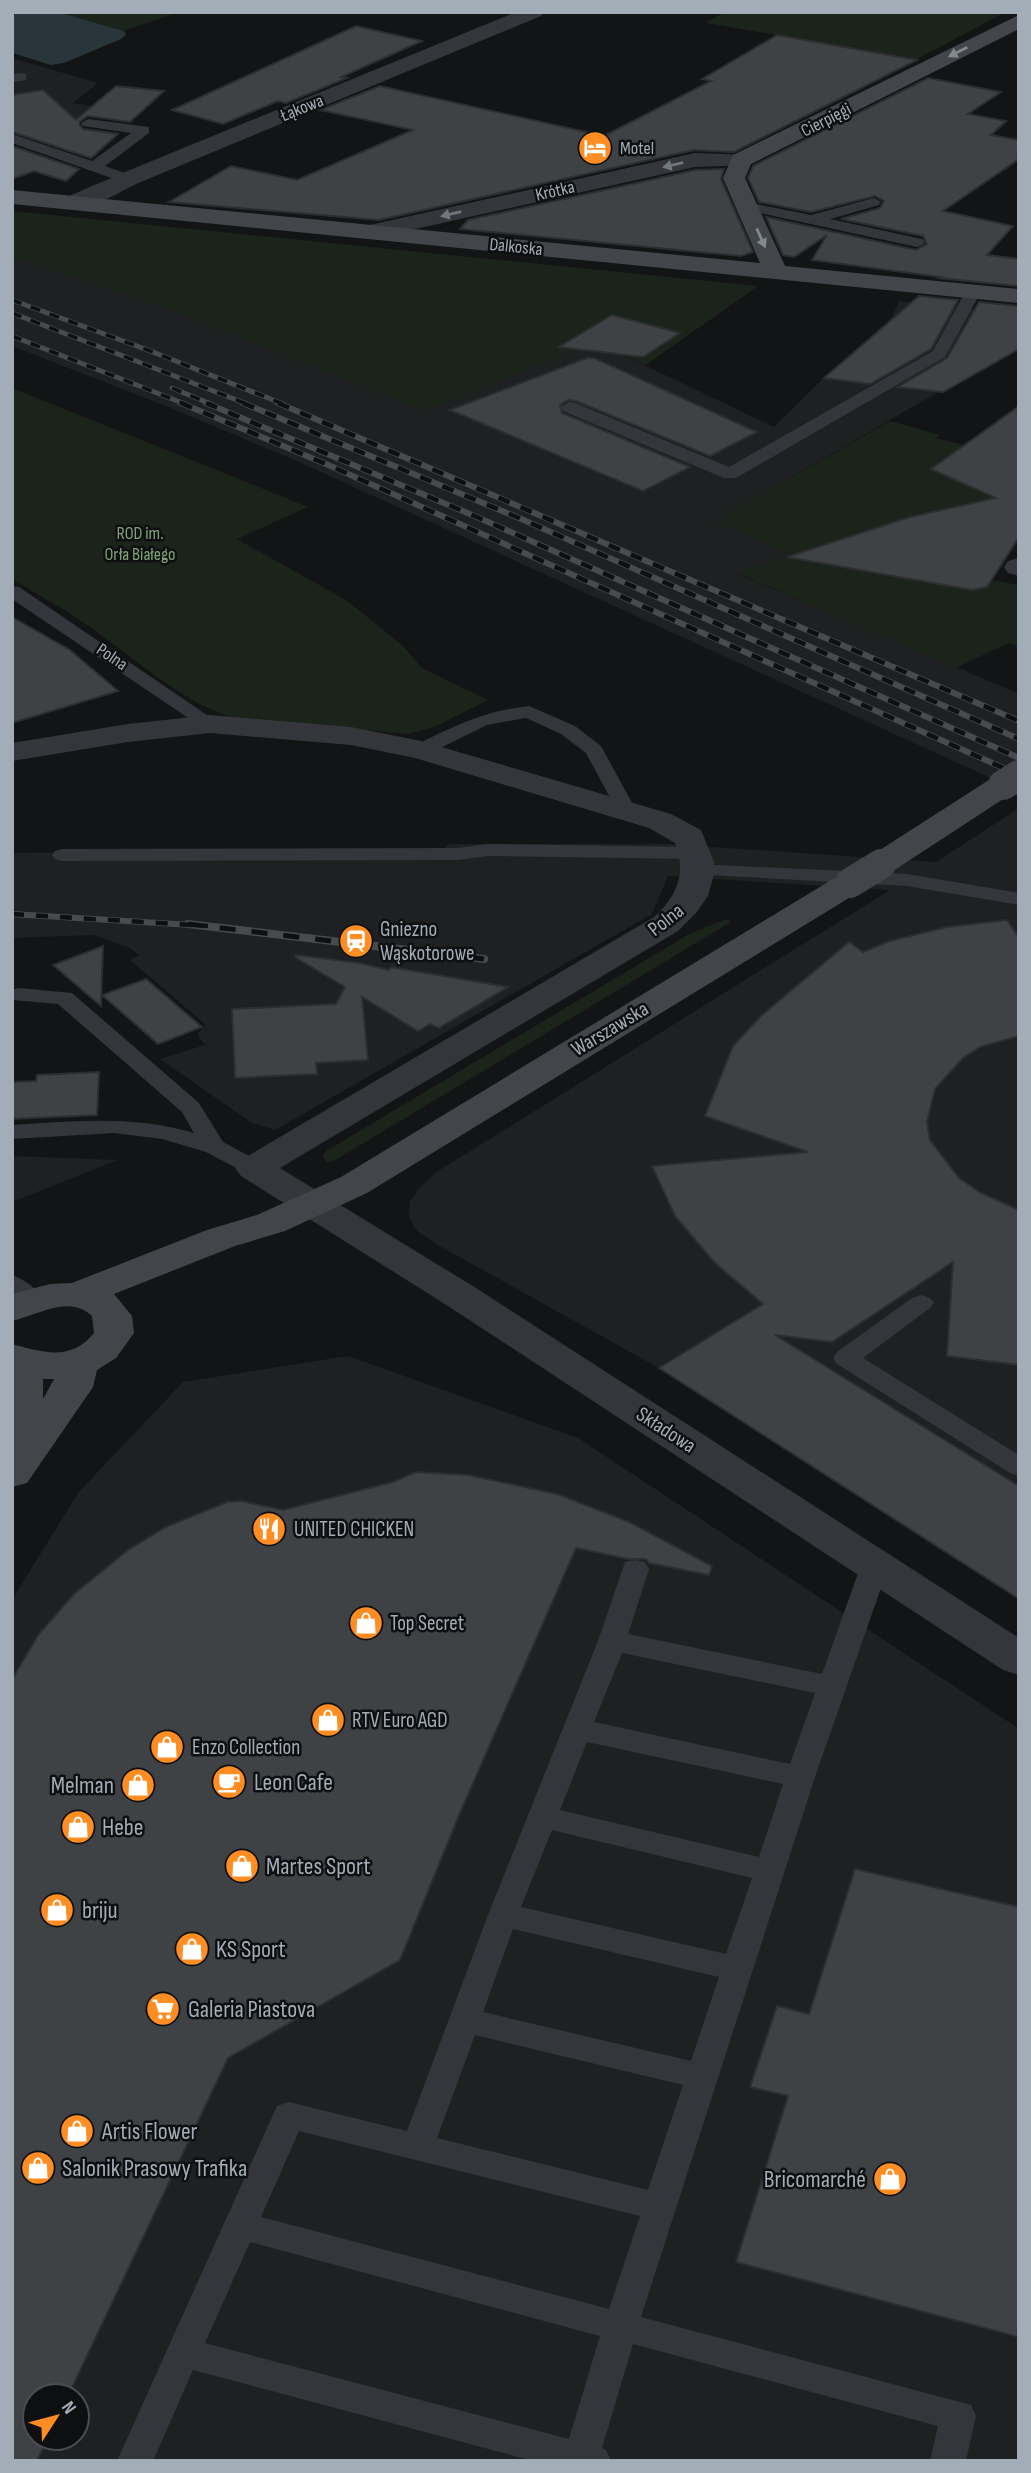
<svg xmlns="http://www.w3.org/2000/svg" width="1031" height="2473" viewBox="0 0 1031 2473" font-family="'Sofia Sans Condensed',sans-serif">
	<rect width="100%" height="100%" fill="#131415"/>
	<g fill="#1f2022" fill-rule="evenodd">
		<polygon points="12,58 98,83 73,103 98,107 82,121 41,117 12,142"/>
		<polygon points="12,256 163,307 596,342 774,427 825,377 891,320 899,301 1017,314 995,359 716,521 792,555 738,574 1019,694 1019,791 297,461 171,408 12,346"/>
		<polygon points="1019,808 1019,1599 659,1368 438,1245 417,1231 409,1217 410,1202 419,1188 435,1173 890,890 668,876 652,914 275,1130 252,1123 160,1059 205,1045 197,1034 206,1025 130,960 139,955 130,948 95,935 12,938 12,853 443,850 449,844 667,844 936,862"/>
		<polygon points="12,1156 117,1160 12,1202"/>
		<path d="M348,1356L578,1438L1019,1729V2461H12V1600L78,1493L183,1382ZM35,2396H77V2438H35Z"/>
	</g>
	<g fill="#1b241b">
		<polygon points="58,12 178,12 124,31"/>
		<polygon points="724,12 1006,12 917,59 706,23"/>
		<polygon points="12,211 758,286 646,365 596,342 426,411 163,307 12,256"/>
		<path d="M12,388L308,507L237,539L346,600L402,645L422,668L488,700L434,727L408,734L234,718C176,700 131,654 81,621C59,606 35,593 12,579Z"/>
		<polygon points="890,421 940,435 936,438 964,445 996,498 891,523 792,555 715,521"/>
		<polygon points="786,557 972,590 991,580 1019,585 1019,647 1008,643 956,668 737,573"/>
		<polygon points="727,919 731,922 332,1162 326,1162 323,1157 326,1151 691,933"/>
	</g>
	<polygon fill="#28353a" points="12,12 58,12 124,31 126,35 121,39 64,63 51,65 12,53"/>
	<g fill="#3f4245" stroke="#2d2e31" stroke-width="2">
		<polygon points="356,26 422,41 341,77 347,78 286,103 278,101 223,124 172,110"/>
		<polygon points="777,35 917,60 734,152 694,150 379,220 169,202 231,166 297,180 413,130 320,110 380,86 604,136 711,81 702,79"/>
		<polygon points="928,78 1001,92 968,114 1006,121 991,135 1019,140 1019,159 943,211 1013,226 987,255 1019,259 1019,286 939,278 941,277 812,260 827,235 794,257 783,255 766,217 916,250 927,244 923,236 841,219 880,208 884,201 875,196 811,212 759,202 748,178 753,166"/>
		<polygon points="116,86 164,91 130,122 88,116 80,121 79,124 83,129 118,134 91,158 12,132 12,95 43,90 76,120"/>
		<polygon points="12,146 79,169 66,181 34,171 12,179"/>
		<polygon points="724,169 721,179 753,252 741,256 460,229 468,220 695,170"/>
		<polygon points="919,296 958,300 931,349 870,384 824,378"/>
		<polygon points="979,302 1019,306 1019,349 943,392 898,387 947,358"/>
		<polygon points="612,315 680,333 643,357 559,347"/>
		<polygon points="587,358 594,358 757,432 710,456 576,401 568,400 560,405 562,413 690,467 643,491 450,410"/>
		<polygon points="1019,406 1019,537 987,587 972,590 787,557 910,517 996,498 931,469"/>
		<polygon points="12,617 70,650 118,691 12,723"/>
		<polygon points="1007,920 1019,938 1019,1036 980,1047 963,1058 935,1089 927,1122 930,1140 959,1178 979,1192 1019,1210 1019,1365 947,1356 953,1262 832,1342 775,1335 1019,1486 1019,1599 659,1368 763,1304 715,1263 675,1216 652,1166 808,1152 705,1116 733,1046 762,1015 849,942 863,952 890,941 947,927"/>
		<polygon points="103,946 101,1006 53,965"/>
		<polygon points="296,955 359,963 389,970 391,967 508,987 439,1028 430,1024 418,1031 362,997 368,1060 316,1063 317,1074 235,1078 232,1009 336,1004 345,987 295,957"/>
		<polygon points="146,979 202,1027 158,1044 102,995"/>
		<polygon points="99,1072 97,1115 12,1119 12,1082 36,1081 37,1075"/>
		<polygon points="416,1472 468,1475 557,1494 629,1522 712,1566 709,1575 649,1563 646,1559 628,1559 576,1548 460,1813 400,1960 228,2058 68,2396 35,2396 35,2438 48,2438 37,2461 12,2461 12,1679 39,1634 74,1594 128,1550 166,1527 227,1502 241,1501 283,1510 393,1482"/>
		<polygon points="855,1869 1019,1907 1019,2337 736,2262 788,2096 750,2087 777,2006 809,2014"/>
	</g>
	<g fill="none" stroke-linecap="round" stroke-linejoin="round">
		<g fill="#34363b" fill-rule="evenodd">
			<polygon points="21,73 26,74 26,80 12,82 12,74"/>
			<polygon points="88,119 149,127 149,133 105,166 133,176 135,179 133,182 123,182 12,143 12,134 92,161 131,133 83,126 81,123"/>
			<polygon points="874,198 881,202 879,205 830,219 922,239 925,242 922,245 917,247 746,210 739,206 746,202 811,215"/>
			<polygon points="973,287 981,292 945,357 736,478 724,478 563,411 561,407 569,402 575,403 729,467 933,351 965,292"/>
			<polygon points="12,586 19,587 220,724 210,730 203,728 12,599"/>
			<path d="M529,706L575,726L601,746L637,812L634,816H620L586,753L561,734L526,718L487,725L428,754H414L411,750L414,746C454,726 484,711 529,706Z"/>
			<polygon points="488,844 696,847 703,849 706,853 703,857 696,859 488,856 458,860 62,861 55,859 52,855 55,851 62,849 458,848"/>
			<polygon points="697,864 907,874 1019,893 1019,905 907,886 690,874 686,870 690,866"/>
			<path d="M18,988L72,993L199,1103L223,1142L262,1163L266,1168L262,1173H246L206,1152L162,1139L114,1133L12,1139V1125C74,1121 134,1115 194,1133L182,1112L58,1004L12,1000V990Z"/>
			<path d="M12,1275C24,1279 36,1288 44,1299L40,1304C27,1308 22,1304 12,1296Z"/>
			<polygon points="921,1295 930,1298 934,1303 930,1308 863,1358 1019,1455 1019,1476 1010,1473 837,1364 833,1358 837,1352 912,1298"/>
			<path d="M875,1556L885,1558L889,1565L815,1777L641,2317L971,2405L976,2416L966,2461H930L938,2426L633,2344L602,2448L606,2450L611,2461H533L193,2370L153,2461H117L277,2106L289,2102L407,2131L488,1915L598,1641L625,1562L635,1560L645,1562L649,1569L628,1634L822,1674L861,1565L865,1558ZM622,1653L815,1693L790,1764L594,1722ZM587,1742L783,1784L759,1857L560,1810ZM552,1830L752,1878L726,1954L521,1907ZM513,1929L719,1977L691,2061L483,2012ZM475,2035L683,2085L648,2190L437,2138ZM299,2131L640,2216L609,2309L261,2217ZM250,2242L600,2336L569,2439L205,2343Z"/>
		</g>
		<g fill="#34363b" fill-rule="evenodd">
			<path d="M516,12H544L541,16L136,184C116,194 85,214 62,208L58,203C63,197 108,180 120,174Z"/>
			<polygon points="695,153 749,155 752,160 749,165 695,167 370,239 362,237 358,232 362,227 370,225"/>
			<polygon points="1019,558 1019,576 1008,573 1004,567 1008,561"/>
			<path d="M210,715L351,727L421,741L671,814L701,830L714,862V874L708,896L696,913L678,931L280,1168L476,1288L1019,1638V1675L1003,1670L448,1306L241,1176L235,1168L241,1160L654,917C677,896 687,873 675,843L649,828L415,758L351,745L210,733L128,742L12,761V743L128,724Z"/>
		</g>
		<g fill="#42464b" fill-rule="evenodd">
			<polygon points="1019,15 1019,29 751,164 745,178 785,266 1019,289 1019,303 12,204 12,190 760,263 723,178 733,155"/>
			<polygon points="1003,775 1014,778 1019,785 1014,792 893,871 881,874 869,871 864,864 869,857 992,778"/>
			<path d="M850,873L862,876L867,883L862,890L367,1193L285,1231L235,1246L114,1294L132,1316L134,1333L116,1358L97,1370L93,1387L27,1483L12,1487V1344C42,1352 71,1362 94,1333L92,1316C69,1294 38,1315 12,1321V1294L50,1284L72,1283L207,1230L257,1215L341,1177L838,876ZM43,1379H54L43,1399Z"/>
		</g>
		<g stroke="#474b50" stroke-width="5">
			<g id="rail-far2">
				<polyline points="12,300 153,352 283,404"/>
				<polyline points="12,313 247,404"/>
				<polyline points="12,336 185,404"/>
				<polyline points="172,388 211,404"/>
			</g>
		</g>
		<g stroke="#474b50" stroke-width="6">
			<g id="rail-far1">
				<polyline points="181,403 326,464 1019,775"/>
				<polyline points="206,403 477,517 1019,758"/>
				<polyline points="243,403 519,518 1019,739"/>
				<polyline points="278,403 1019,721"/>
				<polyline points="12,914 208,926"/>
			</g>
		</g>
		<g stroke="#474b50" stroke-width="8">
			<polyline id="rail" points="188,924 484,959"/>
		</g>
		<use href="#rail-far2" stroke="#0e0f10" stroke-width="3.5" stroke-dasharray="10" stroke-linecap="butt"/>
		<use href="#rail-far1" stroke="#0e0f10" stroke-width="4.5" stroke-dasharray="12" stroke-linecap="butt"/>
		<use href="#rail" stroke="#0e0f10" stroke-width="5" stroke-dasharray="16" stroke-linecap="butt"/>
		<g stroke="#42464b" stroke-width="30">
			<polyline points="1003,785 1019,775"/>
			<polyline points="850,883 881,864"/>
		</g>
	</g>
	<defs><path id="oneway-solid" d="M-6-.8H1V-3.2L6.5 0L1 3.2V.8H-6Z" transform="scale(1.75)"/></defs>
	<g fill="#818991">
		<use href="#oneway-solid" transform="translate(958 52) rotate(153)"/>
		<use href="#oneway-solid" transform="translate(761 238) rotate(66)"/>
	</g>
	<g fill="#71777f">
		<use href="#oneway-solid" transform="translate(673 165) rotate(167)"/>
		<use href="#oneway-solid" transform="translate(451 214) rotate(167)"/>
	</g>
	<defs>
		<g id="hotel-disc" transform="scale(1.75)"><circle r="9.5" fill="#ff8d21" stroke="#0e0f10"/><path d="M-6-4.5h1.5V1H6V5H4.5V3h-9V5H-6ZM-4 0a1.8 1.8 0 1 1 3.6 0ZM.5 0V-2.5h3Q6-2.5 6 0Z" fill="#fff"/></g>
		<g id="station-disc" transform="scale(1.75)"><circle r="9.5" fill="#ff8d21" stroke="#0e0f10"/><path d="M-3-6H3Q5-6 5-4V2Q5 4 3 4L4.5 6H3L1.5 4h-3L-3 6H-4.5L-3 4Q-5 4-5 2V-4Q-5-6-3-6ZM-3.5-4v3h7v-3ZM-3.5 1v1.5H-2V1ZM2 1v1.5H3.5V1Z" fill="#fff"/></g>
		<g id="restaurant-disc" transform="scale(1.75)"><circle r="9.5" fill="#ff8d21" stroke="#0e0f10"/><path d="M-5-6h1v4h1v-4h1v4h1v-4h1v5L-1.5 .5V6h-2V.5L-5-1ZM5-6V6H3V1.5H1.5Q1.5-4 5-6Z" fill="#fff"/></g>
		<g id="shop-disc" transform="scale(1.75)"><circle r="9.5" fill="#ff8d21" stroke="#0e0f10"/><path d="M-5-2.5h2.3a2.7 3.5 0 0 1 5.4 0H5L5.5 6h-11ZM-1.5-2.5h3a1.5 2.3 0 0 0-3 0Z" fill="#fff"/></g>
		<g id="cafe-disc" transform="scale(1.75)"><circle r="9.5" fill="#ff8d21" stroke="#0e0f10"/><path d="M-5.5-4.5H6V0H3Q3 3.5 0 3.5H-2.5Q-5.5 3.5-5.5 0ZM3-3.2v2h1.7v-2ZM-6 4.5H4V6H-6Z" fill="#fff"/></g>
		<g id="supermarket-disc" transform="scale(1.75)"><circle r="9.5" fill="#ff8d21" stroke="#0e0f10"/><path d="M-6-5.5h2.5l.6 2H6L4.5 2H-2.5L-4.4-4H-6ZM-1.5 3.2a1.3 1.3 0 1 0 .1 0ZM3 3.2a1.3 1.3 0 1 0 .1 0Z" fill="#fff"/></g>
	</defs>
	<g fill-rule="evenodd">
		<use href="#hotel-disc" x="595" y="148"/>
		<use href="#station-disc" x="356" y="941"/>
		<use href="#restaurant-disc" x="269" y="1529"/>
		<use href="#shop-disc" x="366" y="1623"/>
		<use href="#shop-disc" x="328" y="1720"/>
		<use href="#shop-disc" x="167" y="1747"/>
		<use href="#cafe-disc" x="229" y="1782"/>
		<use href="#shop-disc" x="138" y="1785"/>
		<use href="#shop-disc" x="78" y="1827"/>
		<use href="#shop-disc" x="242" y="1866"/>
		<use href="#shop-disc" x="57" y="1910"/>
		<use href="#shop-disc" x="192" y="1949"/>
		<use href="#supermarket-disc" x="163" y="2009"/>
		<use href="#shop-disc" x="77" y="2131"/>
		<use href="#shop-disc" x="38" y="2168"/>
		<use href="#shop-disc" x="890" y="2179"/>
	</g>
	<g text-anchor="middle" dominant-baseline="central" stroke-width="5" stroke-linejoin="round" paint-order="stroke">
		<g font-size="18" fill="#a3adb7" stroke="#0e0f10">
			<text transform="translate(302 108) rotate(-22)">Łąkowa</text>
			<text transform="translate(826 120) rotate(-27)">Cierpięgi</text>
			<text transform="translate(555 191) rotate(-13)">Krótka</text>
			<text transform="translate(516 247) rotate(6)">Dalkoska</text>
			<text transform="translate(112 657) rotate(34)">Polna</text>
		</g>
		<g font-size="18" fill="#a3adb7" stroke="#0e0f10" text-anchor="start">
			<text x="620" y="148">Motel</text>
		</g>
		<g font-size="18" fill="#7ea478" stroke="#0e0f10">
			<text x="140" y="533">ROD im.<tspan x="140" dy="21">Orła Białego</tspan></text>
		</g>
		<g font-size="21" fill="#a3adb7" stroke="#0e0f10">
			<text transform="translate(666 920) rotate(-38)">Polna</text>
			<text transform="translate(610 1029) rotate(-31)">Warszawska</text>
			<text transform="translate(666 1430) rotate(33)">Składowa</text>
		</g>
		<g font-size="21" fill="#a3adb7" stroke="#0e0f10" text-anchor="start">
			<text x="380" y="929">Gniezno<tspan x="380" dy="24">Wąskotorowe</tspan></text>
			<text x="294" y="1529">UNITED CHICKEN</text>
			<text x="390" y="1623">Top Secret</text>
			<text x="352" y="1720">RTV Euro AGD</text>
			<text x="192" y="1747">Enzo Collection</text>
		</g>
		<g font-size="24" fill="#a3adb7" stroke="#0e0f10" text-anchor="start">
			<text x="254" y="1782">Leon Cafe</text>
			<text x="114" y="1785" text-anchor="end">Melman</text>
			<text x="102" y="1827">Hebe</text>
			<text x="266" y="1866">Martes Sport</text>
			<text x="82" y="1910">briju</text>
			<text x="216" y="1949">KS Sport</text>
			<text x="188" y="2009">Galeria Piastova</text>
			<text x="102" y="2131">Artis Flower</text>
			<text x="62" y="2168">Salonik Prasowy Trafika</text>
			<text x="866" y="2179" text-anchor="end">Bricomarché</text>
		</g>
	</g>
	<rect width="1031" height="2473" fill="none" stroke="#a3adb7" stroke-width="28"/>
	<g transform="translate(56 2417) rotate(54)"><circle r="33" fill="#0e0f10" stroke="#4a4e53" stroke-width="2"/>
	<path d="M0-5L12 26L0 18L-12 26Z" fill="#ff8d21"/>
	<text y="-10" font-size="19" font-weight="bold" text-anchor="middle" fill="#a3adb7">N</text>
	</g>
</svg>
